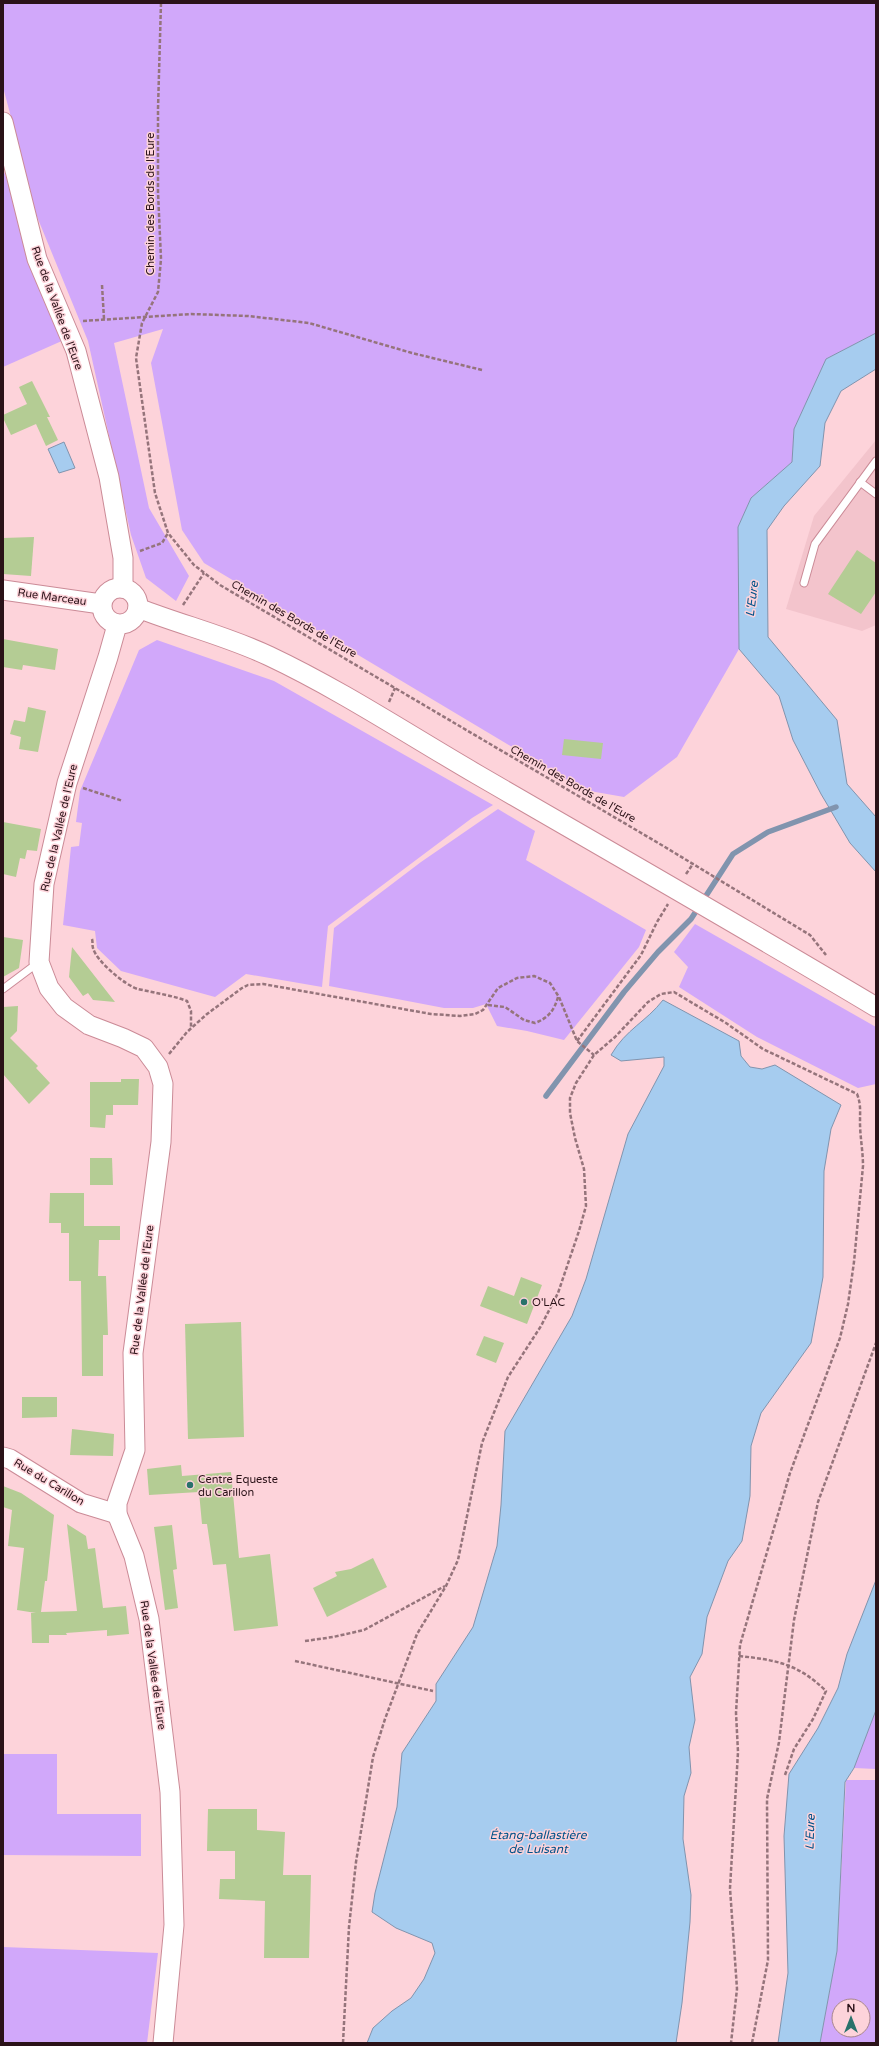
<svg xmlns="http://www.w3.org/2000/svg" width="879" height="2046" viewBox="0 0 879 2046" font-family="'Varela Round',sans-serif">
	<rect width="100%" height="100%" fill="#fdd3da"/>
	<polygon fill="#f3c4cc" points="876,440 876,625 862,631 786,609 814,516"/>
	<g fill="#d1a8fa" fill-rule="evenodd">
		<polygon points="3,3 876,3 876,333 826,359 794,429 792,462 751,498 738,527 739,649 677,757 624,797 584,790 204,563 182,530 151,363 163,329 114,343 149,508 189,576 176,601 146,578 131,535 88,341 31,202 30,189 3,87"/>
		<polygon points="3,169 64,340 3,367"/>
		<polygon points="157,640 274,681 493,805 472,818 328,926 322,987 246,974 215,997 121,971 97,948 95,931 63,925 71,847 79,846 82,823 76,822 80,791 139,650"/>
		<polygon points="498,809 535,831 526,860 646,930 639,947 564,1040 527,1031 497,1026 486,1004 473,1008 444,1008 329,986 334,928 421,862"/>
		<polygon points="695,924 876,1027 875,1062 876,1084 858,1088 757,1037 679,987 688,967 674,952"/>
		<polygon points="876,1710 876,1769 854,1768"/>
		<polygon points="3,1754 57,1754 57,1814 141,1814 141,1856 3,1855"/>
		<path d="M846,1780H876V2043H820L837,1951ZM839,2006H863V2030H839Z"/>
		<polygon points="3,1947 158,1953 147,2043 3,2043"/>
	</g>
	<g fill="#a6ccef" stroke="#8194ae">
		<polygon points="876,333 876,369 841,391 825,423 820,466 784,506 767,530 768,637 837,720 847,784 876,817 876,872 850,843 821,794 793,740 779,696 739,649 738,527 751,498 792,462 794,429 826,359"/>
		<polygon points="64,442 75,468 59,473 48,449"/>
		<path d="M663,1000L739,1041L741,1056L750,1067L762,1069L775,1065L841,1105L831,1129L824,1171L823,1277L811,1343L761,1413L751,1446L750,1496L742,1541L728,1561L707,1617L702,1654L690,1677L695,1720L689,1747L691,1773L684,1796L683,1839L691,1895L690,1922L682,2003L676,2043H367L373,2028L392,2011L411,1998L424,1979L435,1953L432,1943L396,1928L372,1912L375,1893L397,1807L402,1753L436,1701V1684L473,1627L497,1546L501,1505L505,1431L572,1316L586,1279L628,1134L664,1066V1057L621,1061L611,1055C626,1029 646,1022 663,1000Z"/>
		<polygon points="876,1580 876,1710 854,1768 845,1782 837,1951 820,2043 778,2043 788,1973 784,1836 789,1774 818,1728 838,1688 847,1654"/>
	</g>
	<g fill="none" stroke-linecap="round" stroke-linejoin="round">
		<polyline stroke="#8194ae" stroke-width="5.5" points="546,1096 624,992 658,952 691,919 733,854 768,832 836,807"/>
	</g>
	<g fill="#b4cc94">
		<polygon points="32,381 50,417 47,417 58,440 46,446 36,424 11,435 3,418 3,415 27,404 19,387"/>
		<polygon points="34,537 31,576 3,574 3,538"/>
		<polygon points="857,550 876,563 876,592 861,614 828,594"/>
		<polygon points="3,639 58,649 55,670 23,665 22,670 3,667"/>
		<polygon points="28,707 46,711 38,752 19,749 21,737 10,734 14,720 25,722"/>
		<polygon points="564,739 603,743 601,759 562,755"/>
		<polygon points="3,822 41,829 37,851 27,850 25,859 20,858 16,877 3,874"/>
		<polygon points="3,937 23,940 19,968 3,977"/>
		<polygon points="72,947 115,1002 93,1000 88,993 83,996 69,977"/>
		<polygon points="18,1006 17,1031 10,1038 38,1066 36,1068 50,1083 29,1104 3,1074 3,1007"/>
		<polygon points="121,1079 139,1079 138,1105 113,1105 113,1115 106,1115 105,1128 90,1127 90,1082 121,1082"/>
		<polygon points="90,1158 112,1158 113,1185 90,1185"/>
		<polygon points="50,1193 84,1193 84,1226 120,1226 120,1240 99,1240 98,1276 106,1276 108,1335 103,1335 103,1376 82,1376 81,1281 69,1281 69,1233 61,1233 61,1223 49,1223"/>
		<polygon points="521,1277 542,1285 527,1324 480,1306 488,1286 514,1296"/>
		<polygon points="241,1322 244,1437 188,1439 185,1324"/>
		<polygon points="484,1336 504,1343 496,1363 476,1355"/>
		<polygon points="22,1397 57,1397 57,1417 22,1418"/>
		<polygon points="72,1429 114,1434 113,1456 70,1455"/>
		<polygon points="181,1465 182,1476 231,1472 239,1558 270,1554 278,1626 234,1631 226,1564 213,1565 207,1524 202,1524 199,1492 149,1495 147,1469"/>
		<polygon points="3,1486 21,1493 54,1515 47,1581 45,1581 41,1612 77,1611 67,1524 86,1536 88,1549 95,1548 103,1608 126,1606 129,1634 107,1636 107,1630 66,1633 67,1635 49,1635 49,1643 32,1643 31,1613 36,1613 17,1610 24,1548 8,1546 12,1510 3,1507"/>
		<polygon points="172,1525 177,1569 173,1570 178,1608 165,1610 154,1527"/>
		<polygon points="373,1558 387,1587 327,1617 313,1588 337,1576 335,1572 351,1569"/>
		<polygon points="208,1809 257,1809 257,1830 285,1832 283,1875 311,1875 309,1958 264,1958 265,1901 219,1899 220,1879 235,1879 235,1851 207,1851"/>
	</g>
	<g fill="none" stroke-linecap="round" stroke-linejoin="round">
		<g stroke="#cb8b97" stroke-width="9">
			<g id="lane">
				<polyline points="860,482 876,494"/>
				<polyline points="804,583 815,544 876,461"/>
				<polyline points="3,989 39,962"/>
			</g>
		</g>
		<g stroke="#cb8b97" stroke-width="21">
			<g id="secondary">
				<polyline points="3,122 37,259 76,351 109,477 123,558 123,588"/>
				<circle cx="120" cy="606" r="18"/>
				<polyline points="3,590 101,604"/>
				<path d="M138,608C181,625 227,636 269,656C341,690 409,735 478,775C611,852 744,928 876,1007"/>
				<polyline points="117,625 108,657 67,783 44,884 39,962 49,988 64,1007 89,1025 123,1038 144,1048 158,1067 163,1084 161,1142 133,1353 135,1450 117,1503 117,1514 134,1556 149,1619 170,1792 174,1925 163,2043"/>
				<polyline points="3,1457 10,1459 81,1503 117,1514"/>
			</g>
		</g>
		<g stroke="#95747b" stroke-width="2.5" stroke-dasharray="4 2" stroke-linecap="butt">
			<polyline points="161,3 158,109 158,192 161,259 158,292 142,323 136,358 155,493 168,533 194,565 220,585 665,847 810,935 826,955"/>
			<polyline points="102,285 104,319"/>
			<polyline points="83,321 191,314 248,316 309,323 412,353 482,370"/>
			<polyline points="140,551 162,543 168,533"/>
			<polyline points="183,605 204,573"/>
			<polyline points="389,702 395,688"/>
			<polyline points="83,788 123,801"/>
			<polyline points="686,874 693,864"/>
			<path d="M92,939C93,942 92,945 93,948C96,961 126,986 138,989C155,993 171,995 187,1001L191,1011V1028"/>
			<path d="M488,1005L505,1007L524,1020L535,1023C548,1018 554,1011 558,997"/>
			<polyline points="577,1041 641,955 657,922 668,904"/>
			<polyline points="169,1054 187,1032 207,1014 242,988 248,985 263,984 431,1014 460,1016 475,1014 483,1010 498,988 517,978 534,976 550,983 559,997 577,1041 594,1055"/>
			<polyline points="305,1641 333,1637 364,1630 445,1586"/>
			<path d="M739,1656C777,1660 798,1664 826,1691L813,1719L794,1749L785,1775"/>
			<polyline points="295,1661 433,1691"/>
			<path d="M343,2043L349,1927L356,1862L373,1757L385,1719L417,1634L446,1586L458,1560L482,1443L508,1377L541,1326L558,1293L579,1231L586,1206L584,1169L575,1138L570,1113V1098L576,1083L594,1055L615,1037L648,1002L661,994L674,992L726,1023L763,1049L857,1094C861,1104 860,1111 860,1122C860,1137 863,1151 863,1166L854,1262L848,1304L840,1338L790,1473L740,1645L736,1713L738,1752L730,1888L737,1989L731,2043"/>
			<polyline points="752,2043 768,1960 767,1799 779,1742 794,1620 818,1502 876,1343"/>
		</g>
		<use href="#lane" stroke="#fff" stroke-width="7"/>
		<use href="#secondary" stroke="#fff" stroke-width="19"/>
	</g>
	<g fill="#29726b" stroke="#fdd3da" stroke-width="1.5">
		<circle cx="524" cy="1302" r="4"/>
		<circle cx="190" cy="1485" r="4"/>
	</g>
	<g text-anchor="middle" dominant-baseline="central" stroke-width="3" stroke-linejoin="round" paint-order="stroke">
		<g font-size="11" fill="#2a1218" stroke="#fdd3da">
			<text transform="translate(150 204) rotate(-90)">Chemin des Bords de l'Eure</text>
			<text transform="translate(57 308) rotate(70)">Rue de la Vallée de l'Eure</text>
			<text transform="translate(52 597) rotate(8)">Rue Marceau</text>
			<text transform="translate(294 619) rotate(30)">Chemin des Bords de l'Eure</text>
			<text transform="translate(573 784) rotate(30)">Chemin des Bords de l'Eure</text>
			<text transform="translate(59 828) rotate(-77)">Rue de la Vallée de l'Eure</text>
			<text transform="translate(142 1290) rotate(-83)">Rue de la Vallée de l'Eure</text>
			<text transform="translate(49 1482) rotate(31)">Rue du Carillon</text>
			<text transform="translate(153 1665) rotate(82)">Rue de la Vallée de l'Eure</text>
		</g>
		<g font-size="11" fill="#2a1218" stroke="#fdd3da" text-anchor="start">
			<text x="532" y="1302">O'LAC</text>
			<text x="198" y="1479">Centre Equeste<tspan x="198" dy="13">du Carillon</tspan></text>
		</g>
		<g font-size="12" font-style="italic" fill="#00538a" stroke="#fdd3da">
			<text transform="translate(752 599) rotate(-83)">L'Eure</text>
			<text transform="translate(810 1832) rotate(-88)">L'Eure</text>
			<text x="538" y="1835">Étang-ballastière<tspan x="538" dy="14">de Luisant</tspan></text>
		</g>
	</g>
	<rect width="879" height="2046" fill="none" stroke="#2a1218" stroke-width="8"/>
	<g transform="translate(851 2018)"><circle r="19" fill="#fdd3da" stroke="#a9868c"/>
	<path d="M0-3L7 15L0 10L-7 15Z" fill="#29726b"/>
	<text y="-6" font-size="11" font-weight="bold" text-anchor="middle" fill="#2a1218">N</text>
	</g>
</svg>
